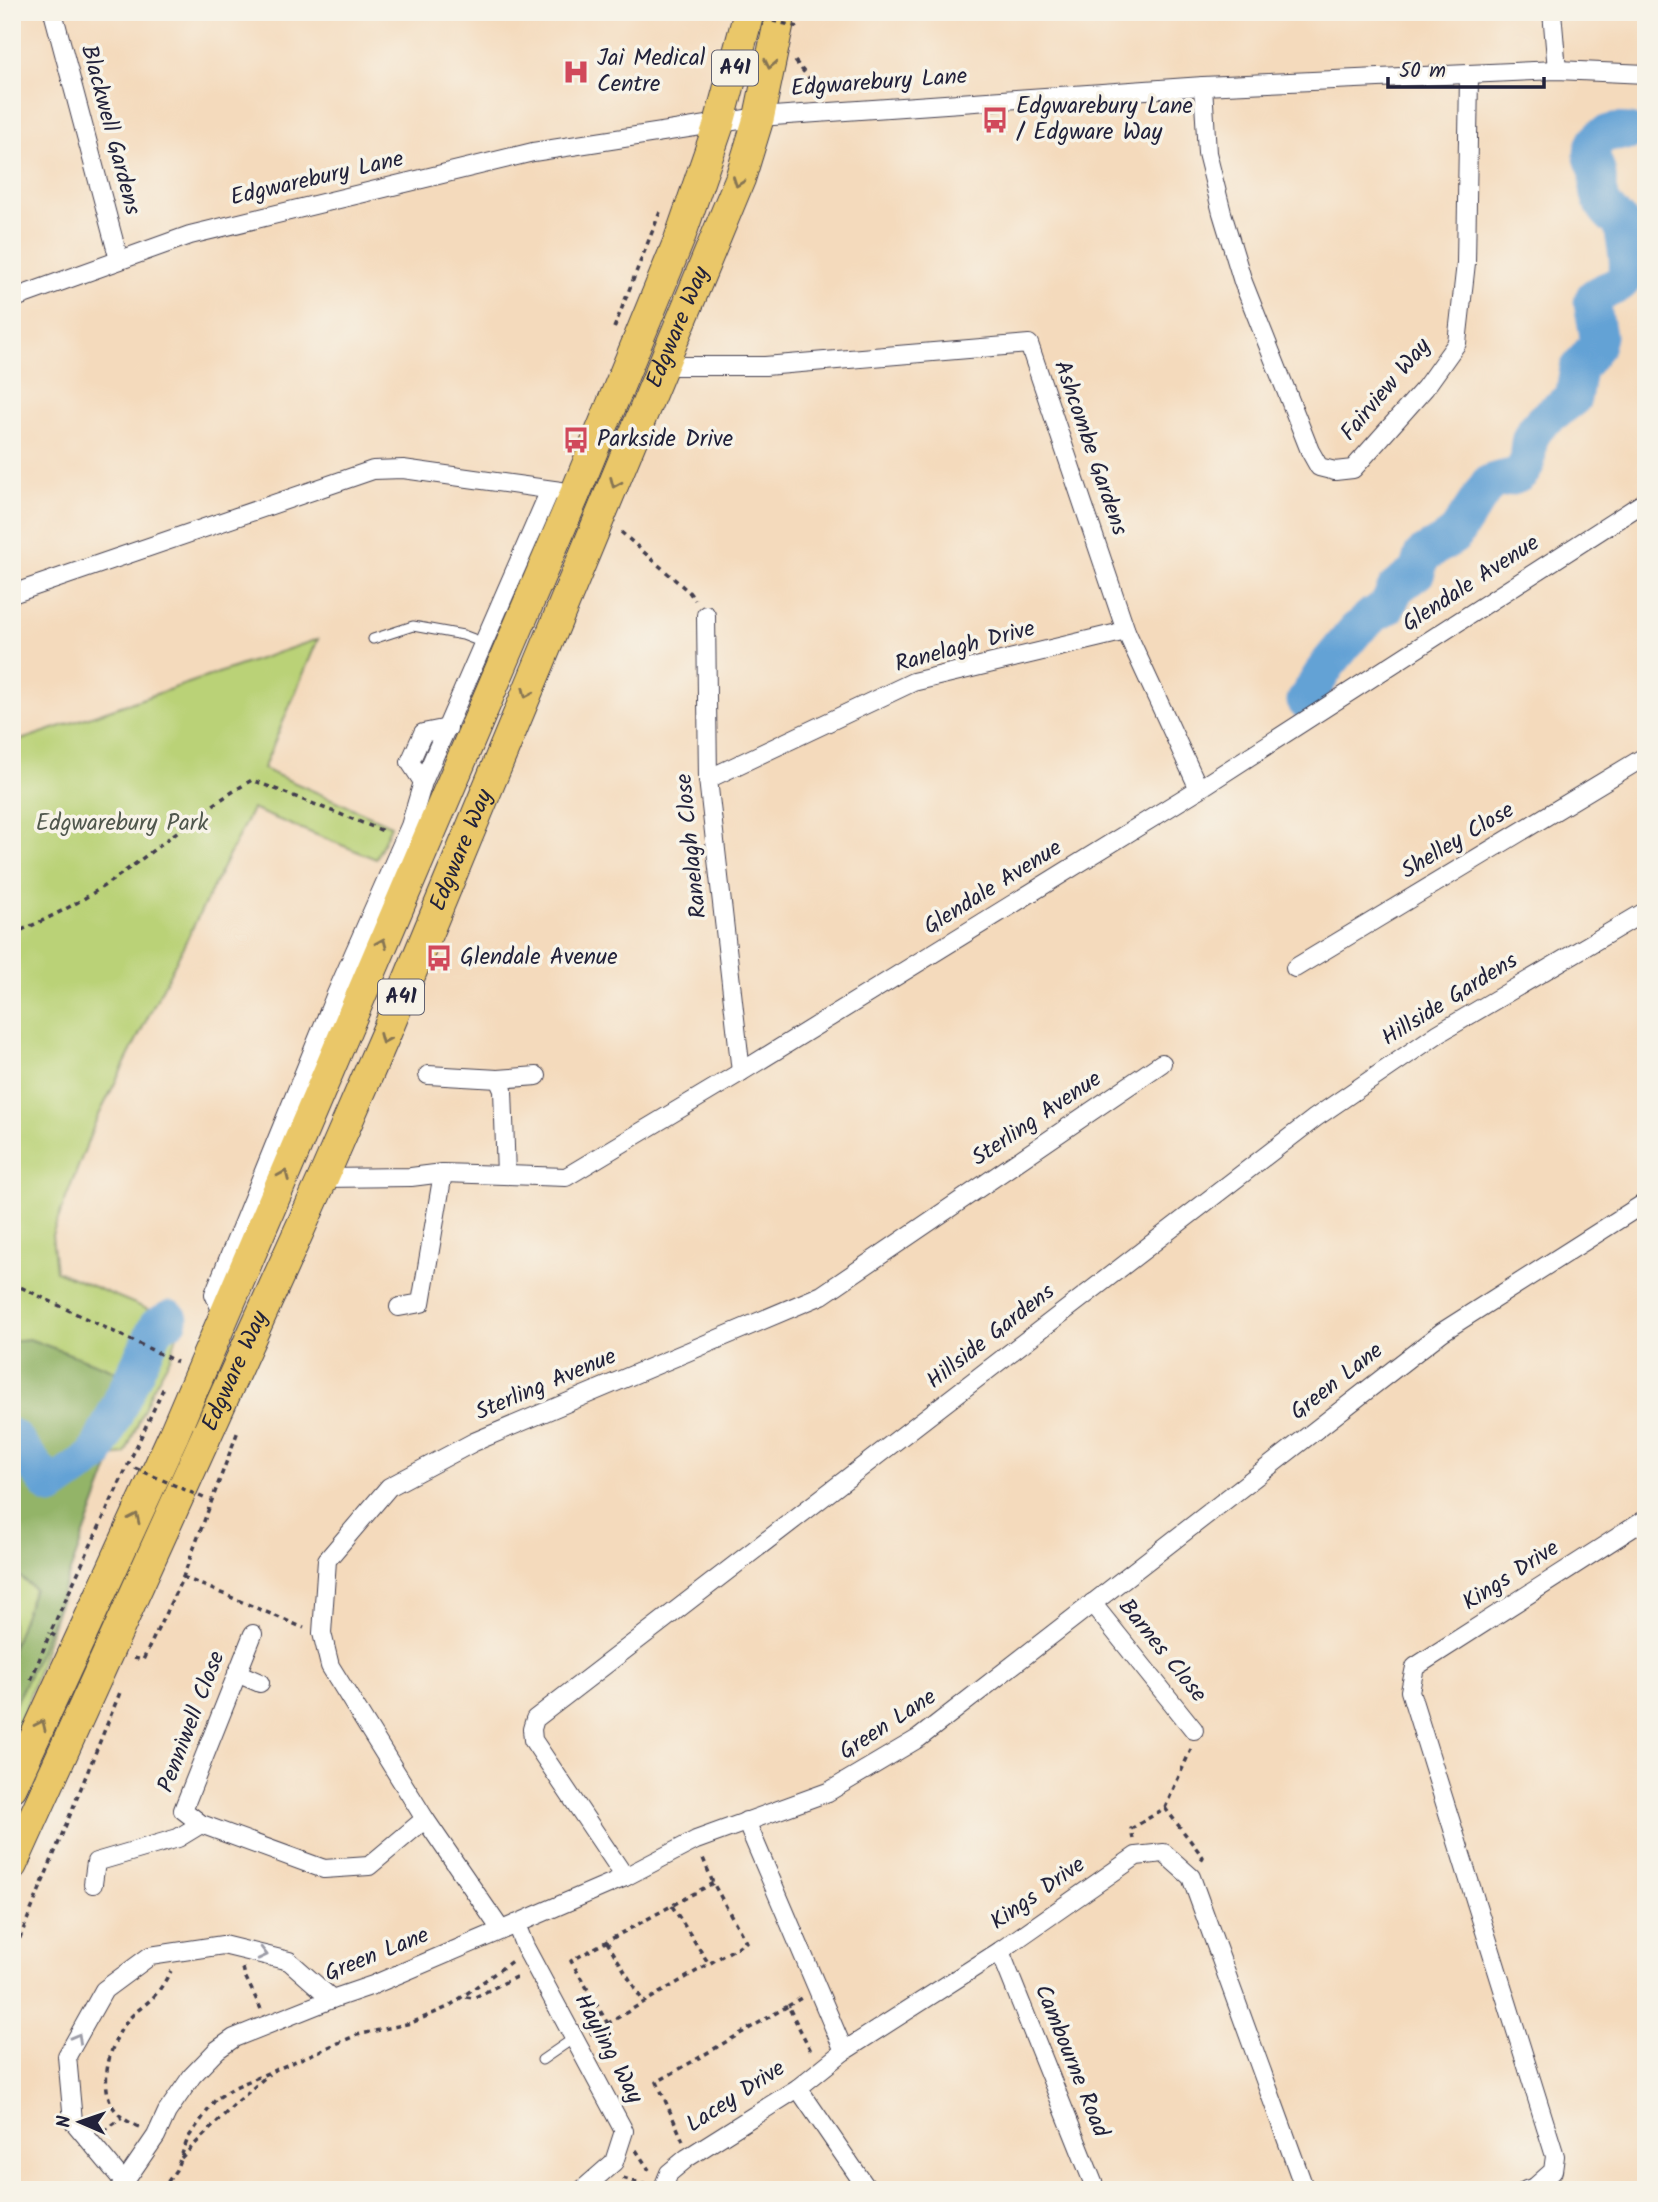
<svg xmlns="http://www.w3.org/2000/svg" width="1658" height="2202" viewBox="0 0 1658 2202" font-family="Kalam,sans-serif">
	<rect width="100%" height="100%" fill="#f7f3e8"/>
	<filter id="ink" filterUnits="userSpaceOnUse"><feTurbulence type="fractalNoise" baseFrequency=".0143" numOctaves="2"/><feDisplacementMap in="SourceGraphic" scale="14" xChannelSelector="R" yChannelSelector="G"/><feConvolveMatrix kernelMatrix="1 2 1 2 8 2 1 2 1" color-interpolation-filters="sRGB"/></filter>
	<filter id="wash" filterUnits="userSpaceOnUse"><feTurbulence type="fractalNoise" baseFrequency=".00686" numOctaves="4" result="noise"/><feDisplacementMap in="SourceGraphic" scale="28" xChannelSelector="R" yChannelSelector="G"/><feGaussianBlur stdDeviation="1.57" result="paint"/><feColorMatrix in="noise" values="0 0 0 0 0 0 0 0 0 0 0 0 0 0 0 0 0 1.4 0 .05"/><feComposite in="paint" operator="in"/></filter>
	<g filter="url(#wash)">
		<rect width="100%" height="100%" fill="#f4dabc"/>
		<polygon fill="#bad277" stroke="#6e7a59" stroke-width="2" points="318,639 263,769 391,825 376,859 252,809 95,1123 52,1235 56,1271 181,1323 170,1358 152,1390 125,1454 92,1459 61,1599 12,1750 12,743"/>
		<polygon fill="#93b468" stroke="#5a6b52" stroke-width="2" points="29,1339 108,1368 140,1385 40,1652 12,1710 12,1649 34,1589 12,1570 12,1341"/>
		<g fill="none" stroke-linecap="round" stroke-linejoin="round">
			<g stroke="#63a2d5" stroke-width="37">
				<path d="M1305,701L1328,664L1356,630L1373,615L1387,607L1396,588L1417,572L1422,555L1454,536L1488,484C1497,478 1510,480 1519,474C1531,466 1526,450 1530,439C1537,420 1559,410 1573,398L1578,369L1595,347L1598,336L1592,303L1594,297C1601,291 1612,289 1619,284C1635,272 1623,241 1622,224C1610,214 1599,204 1598,188C1598,182 1599,176 1597,171C1596,165 1592,161 1592,155C1592,134 1612,130 1629,132"/>
				<polyline points="149,1343 157,1326 170,1319"/>
				<polyline points="12,1437 51,1487 95,1456 146,1349"/>
			</g>
		</g>
	</g>
	<g filter="url(#ink)">
		<g fill="none" stroke-linecap="round" stroke-linejoin="round">
			<g stroke="#423e4e" stroke-width="11">
				<g id="service">
					<polyline points="373,639 413,626 463,635 484,643"/>
					<polyline points="542,2060 574,2038"/>
				</g>
			</g>
			<g stroke="#423e4e" stroke-width="20">
				<g id="minor">
					<polyline points="53,12 119,260"/>
					<polyline points="1552,12 1557,70"/>
					<polyline points="1203,86 1207,153 1222,213 1243,282 1310,451 1319,467 1335,471 1353,469 1425,388 1457,343 1466,263 1469,76"/>
					<polyline points="12,299 190,235 533,152 759,117 1203,86 1557,70 1646,74"/>
					<polyline points="663,366 765,366 1029,344 1126,631 1199,789"/>
					<polyline points="12,594 373,470 403,469 561,491"/>
					<polyline points="706,615 708,779 741,1072"/>
					<polyline points="708,779 913,682 1126,631"/>
					<polyline points="423,782 410,762 423,733 448,728"/>
					<polyline points="1295,968 1646,756"/>
					<polyline points="428,1075 498,1079 503,1090 506,1175"/>
					<polyline points="498,1079 537,1076"/>
					<polyline points="323,1178 411,1177 443,1173 566,1177 741,1072 1199,789 1646,501"/>
					<polyline points="399,1307 421,1303 443,1173"/>
					<polyline points="224,1317 214,1294 336,994 410,826 423,782 550,490"/>
					<polyline points="1092,1603 1194,1730"/>
					<polyline points="253,1634 183,1810 201,1824 324,1869 369,1866 425,1819"/>
					<polyline points="237,1673 260,1683"/>
					<polyline points="746,1821 844,2051 1000,1951 1136,1856 1164,1853 1191,1877 1305,2190"/>
					<polyline points="625,1877 533,1740 532,1729 535,1719 1315,1118 1439,1033 1646,911"/>
					<polyline points="93,1884 96,1862 178,1838 201,1824"/>
					<polyline points="516,1924 525,1947 624,2131 614,2162 582,2190"/>
					<polyline points="501,1930 425,1819 330,1666 322,1633 327,1560 389,1487 474,1442 822,1295 1162,1063"/>
					<polyline points="1000,1951 1096,2190"/>
					<polyline points="798,2088 868,2190"/>
					<polyline points="124,2182 73,2121 67,2056 104,1990 150,1956 223,1945 289,1961 332,1999"/>
					<polyline points="119,2190 156,2136 167,2112 192,2076 217,2050 234,2038 332,1999 373,1985 516,1924 625,1877 696,1840 828,1792 919,1738 1442,1332 1646,1202"/>
					<polyline points="662,2190 669,2173 687,2158 798,2088 844,2051"/>
					<polyline points="1526,2190 1535,2187 1553,2171 1555,2156 1410,1691 1415,1667 1646,1519"/>
				</g>
			</g>
			<g stroke="#423e4e" stroke-width="32">
				<g id="trunk">
					<polyline points="12,1787 173,1436 575,494 679,240 719,124 749,12"/>
					<path id="s1" d="M12,1865L323,1178L387,1031L740,179L759,117L781,12"/>
				</g>
			</g>
			<g stroke="#423e4e" stroke-width="3.5" stroke-dasharray="5 5" stroke-linecap="butt">
				<polyline points="795,61 812,82 816,93 819,93"/>
				<polyline points="793,86 816,93"/>
				<polyline points="614,328 660,212"/>
				<polyline points="621,532 689,592 695,600"/>
				<path d="M12,934C51,918 87,899 121,874C165,843 205,807 252,780L386,832"/>
				<polyline points="12,1283 177,1362"/>
				<polyline points="183,1577 304,1628"/>
				<polyline points="55,1636 50,1633 165,1385"/>
				<polyline points="134,1658 143,1660 183,1577 238,1431"/>
				<polyline points="31,1680 50,1633"/>
				<polyline points="1165,1808 1203,1857 1200,1862"/>
				<polyline points="1133,1839 1131,1829 1165,1808 1191,1749"/>
				<polyline points="672,1906 709,1964"/>
				<polyline points="607,1942 644,2003"/>
				<polyline points="12,1957 121,1690"/>
				<polyline points="243,1968 245,1976 261,2009"/>
				<polyline points="466,1997 473,1998 520,1975"/>
				<polyline points="788,2006 801,1998"/>
				<polyline points="608,2024 571,1961 713,1883"/>
				<polyline points="590,2034 746,1942 713,1883 703,1858"/>
				<path d="M139,2127C128,2122 120,2118 113,2107C98,2083 111,2040 128,2020C136,2010 148,2004 156,1994C162,1987 166,1979 171,1971"/>
				<polyline points="104,2131 122,2118"/>
				<polyline points="683,2141 657,2082 788,2006 812,2053"/>
				<polyline points="636,2150 649,2170"/>
				<polyline points="181,2158 236,2103 269,2074"/>
				<polyline points="623,2178 646,2185"/>
				<polyline points="162,2190 176,2170 188,2138 216,2099 235,2087 357,2035 411,2023 448,2007 512,1961"/>
			</g>
			<use href="#service" stroke="#fff" stroke-width="9"/>
			<use href="#minor" stroke="#fff" stroke-width="18"/>
			<use href="#trunk" stroke="#eac769" stroke-width="30"/>
			<g stroke="#423e4e" stroke-width="3.5" stroke-dasharray="5 5" stroke-linecap="butt">
				<polyline points="734,12 799,27"/>
				<polyline points="135,1468 206,1499"/>
			</g>
		</g>
		<defs><path id="oneway-chevron" d="M-2-3.5L2.5 0L-2 3.5" fill="none" stroke-width="1.6" stroke-linecap="round" stroke-linejoin="round" transform="scale(1.75)"/></defs>
		<g stroke="#867452">
			<use href="#oneway-chevron" transform="translate(770 64) rotate(102)"/>
			<use href="#oneway-chevron" transform="translate(738 182) rotate(110)"/>
			<use href="#oneway-chevron" transform="translate(615 483) rotate(113)"/>
			<use href="#oneway-chevron" transform="translate(527 693) rotate(113)"/>
			<use href="#oneway-chevron" transform="translate(382 943) rotate(-67)"/>
			<use href="#oneway-chevron" transform="translate(384 1039) rotate(113)"/>
			<use href="#oneway-chevron" transform="translate(284 1175) rotate(-67)"/>
			<use href="#oneway-chevron" transform="translate(135 1518) rotate(-65)"/>
			<use href="#oneway-chevron" transform="translate(41 1725) rotate(-65)"/>
		</g>
		<g stroke="#9c9ca7">
			<use href="#oneway-chevron" transform="translate(263 1954) rotate(14)"/>
			<use href="#oneway-chevron" transform="translate(77 2038) rotate(-61)"/>
		</g>
	</g>
	<defs>
		<g id="hospital-bare" transform="scale(2.1)"><path d="M-5-5h3v3.5h4V-5h3V5h-3V1.5h-4V5h-3Z" fill="#d1495b" stroke="#f7f3e8" stroke-width="2.5" paint-order="stroke"/></g>
		<g id="bus-bare" transform="scale(2.1)"><path d="M-5-6H5V4H4V6H2V4H-2V6H-4V4H-5ZM-3.5-4V0h7V-4ZM-3.5 1.2v1.5H-2V1.2ZM2 1.2v1.5H3.5V1.2Z" fill="#d1495b" stroke="#f7f3e8" stroke-width="2.5" paint-order="stroke"/></g>
	</defs>
	<g fill-rule="evenodd">
		<use href="#hospital-bare" x="576" y="72"/>
		<use href="#bus-bare" x="995" y="120"/>
		<use href="#bus-bare" x="576" y="440"/>
		<use href="#bus-bare" x="439" y="958"/>
	</g>
	<g text-anchor="middle" dominant-baseline="central" stroke-width="7" stroke-linejoin="round" paint-order="stroke">
		<g fill="#f7f3e8" stroke="#62616f" stroke-width="2">
			<rect x="712" y="50.5" width="46" height="35" rx="5"/>
			<rect x="378" y="979.5" width="46" height="35" rx="5"/>
		</g>
		<g font-size="21" font-weight="bold" fill="#22223b">
			<text x="735" y="68">A41</text>
			<text x="401" y="997">A41</text>
		</g>
		<g font-size="23" fill="#22223b" stroke="#f7f3e8" text-anchor="start">
			<text x="597" y="59">Jai Medical<tspan x="597" dy="26">Centre</tspan></text>
			<text x="1016" y="107">Edgwarebury Lane<tspan x="1016" dy="26">/ Edgware Way</tspan></text>
			<text x="597" y="440">Parkside Drive</text>
			<text x="460" y="958">Glendale Avenue</text>
		</g>
		<g font-size="23" fill="#22223b" stroke="#f7f3e8">
			<text transform="translate(879 83) rotate(-4)">Edgwarebury Lane</text>
			<text transform="translate(110 130) rotate(75)">Blackwell Gardens</text>
			<text transform="translate(317 179) rotate(-13)">Edgwarebury Lane</text>
			<text stroke="none"><textPath href="#s1" startOffset="1676">Edgware Way</textPath></text>
			<text transform="translate(1386 390) rotate(-50)">Fairview Way</text>
			<text transform="translate(1090 448) rotate(71)">Ashcombe Gardens</text>
			<text transform="translate(1471 584) rotate(-33)">Glendale Avenue</text>
			<text transform="translate(965 647) rotate(-15)">Ranelagh Drive</text>
			<text transform="translate(1458 841) rotate(-31)">Shelley Close</text>
			<text transform="translate(692 846) rotate(-96)">Ranelagh Close</text>
			<text stroke="none"><textPath href="#s1" startOffset="1110">Edgware Way</textPath></text>
			<text transform="translate(993 888) rotate(-32)">Glendale Avenue</text>
			<text transform="translate(1450 1000) rotate(-32)">Hillside Gardens</text>
			<text transform="translate(1037 1119) rotate(-34)">Sterling Avenue</text>
			<text transform="translate(991 1337) rotate(-38)">Hillside Gardens</text>
			<text stroke="none"><textPath href="#s1" startOffset="542">Edgware Way</textPath></text>
			<text transform="translate(1337 1382) rotate(-38)">Green Lane</text>
			<text transform="translate(546 1385) rotate(-23)">Sterling Avenue</text>
			<text transform="translate(1511 1576) rotate(-33)">Kings Drive</text>
			<text transform="translate(1162 1651) rotate(51)">Barnes Close</text>
			<text transform="translate(192 1722) rotate(-69)">Penniwell Close</text>
			<text transform="translate(888 1725) rotate(-33)">Green Lane</text>
			<text transform="translate(1038 1894) rotate(-35)">Kings Drive</text>
			<text transform="translate(377 1955) rotate(-22)">Green Lane</text>
			<text transform="translate(608 2049) rotate(62)">Hayling Way</text>
			<text transform="translate(1071 2061) rotate(68)">Cambourne Road</text>
			<text transform="translate(736 2097) rotate(-33)">Lacey Drive</text>
		</g>
		<g font-size="23" fill="#50574d" stroke="#f7f3e8">
			<text x="122" y="824">Edgwarebury Park</text>
		</g>
	</g>
	<rect width="1658" height="2202" fill="none" stroke="#f7f3e8" stroke-width="42"/>
	<g transform="translate(80 2122) rotate(272)" stroke="#f7f3e8" stroke-width="5" paint-order="stroke">
	<path d="M0-5L12 26L0 18L-12 26Z" fill="#22223b"/>
	<text y="-10" font-size="19" font-weight="bold" text-anchor="middle" fill="#22223b">N</text>
	</g>
	<path d="M1388 77v10h156v-10" fill="none" stroke="#22223b" stroke-width="3.5"/>
	<text x="1399" y="77" font-size="21" fill="#22223b" stroke="#f7f3e8" stroke-width="5" paint-order="stroke">50 m</text>
</svg>
